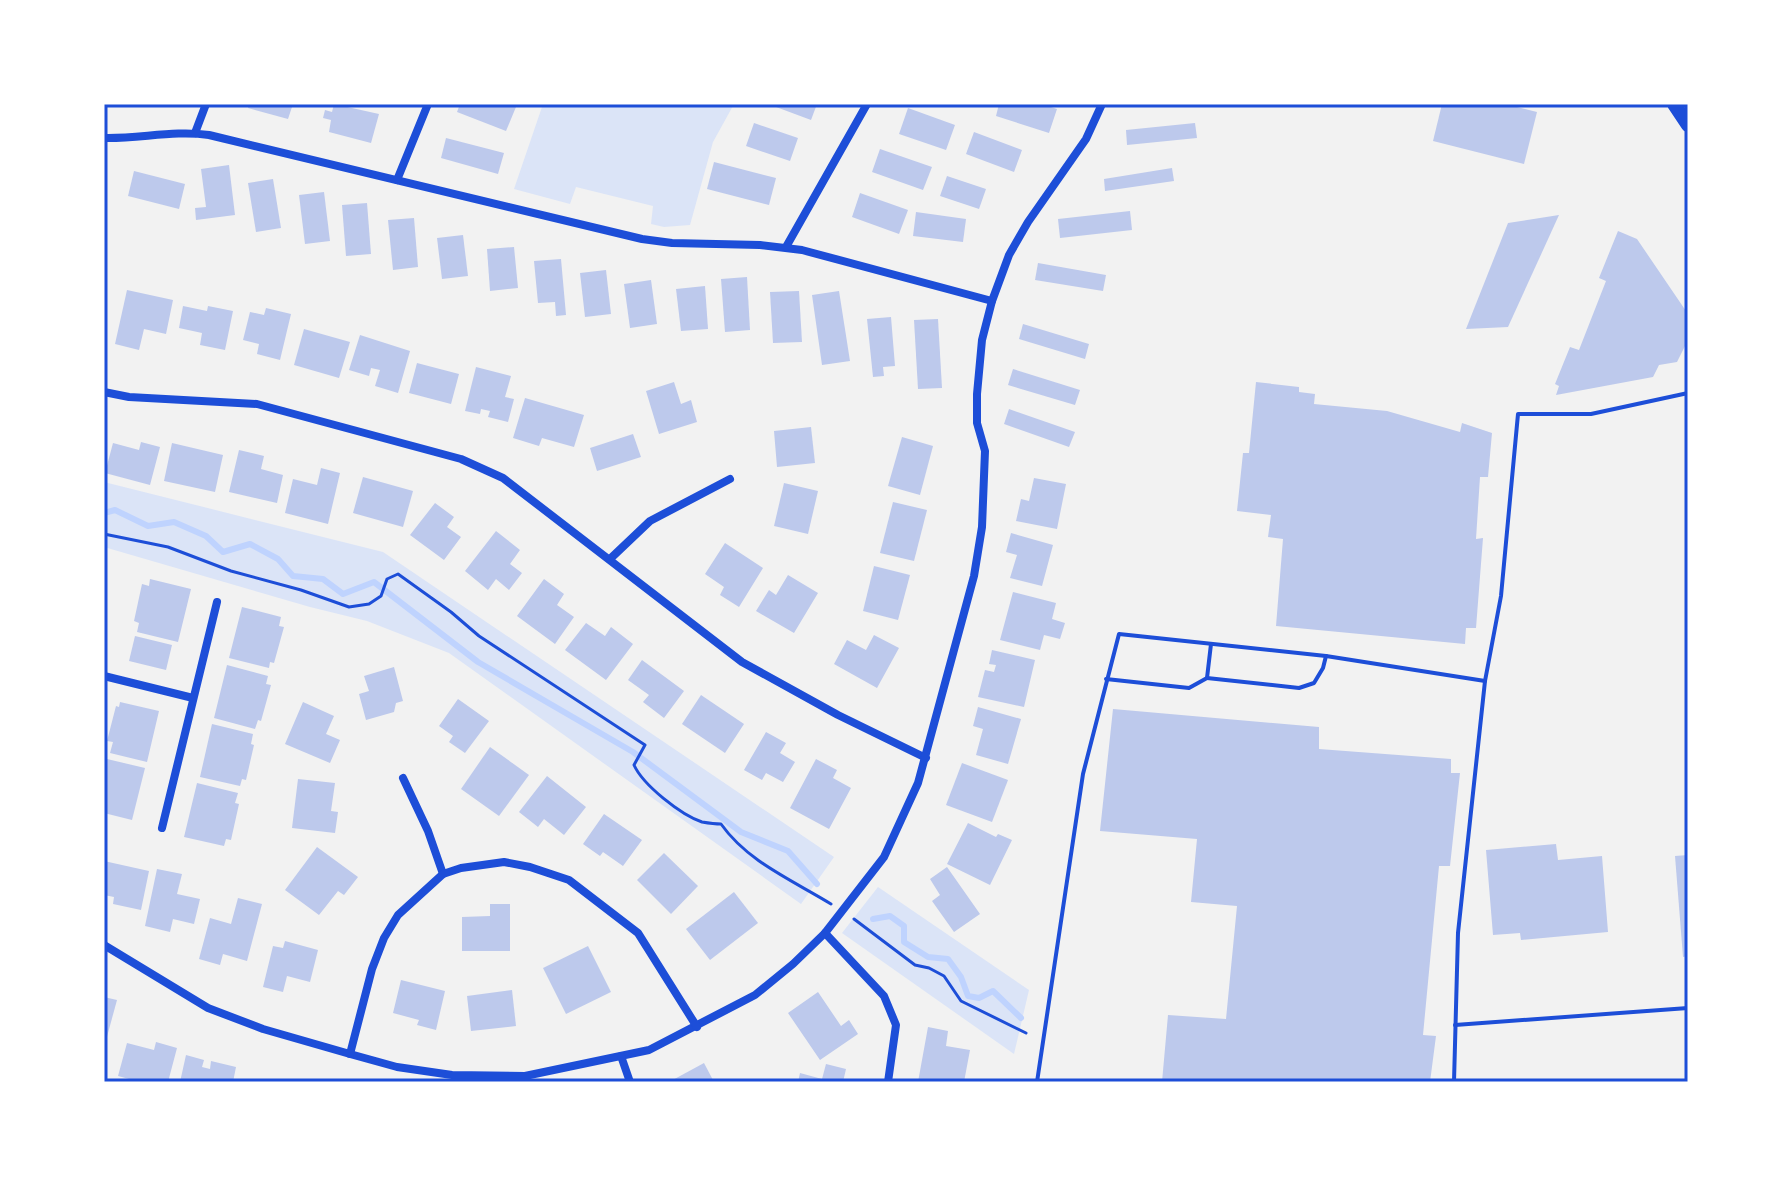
<svg xmlns="http://www.w3.org/2000/svg" width="1792" height="1186" viewBox="0 0 1792 1186" font-family="'Alegreya Sans',sans-serif">
	<rect width="100%" height="100%" fill="#f2f2f2"/>
	<g fill="#dbe4f7">
		<polygon points="543,104 734,104 713,142 690,225 664,227 651,224 653,206 576,187 570,204 514,189"/>
		<polygon points="104,482 383,552 834,857 801,904 449,653 367,621 310,607 104,547"/>
		<polygon points="878,887 1029,990 1014,1054 842,933"/>
	</g>
	<g fill="none" stroke-linecap="round" stroke-linejoin="round">
		<g stroke="#bfd3fe" stroke-width="6">
			<polyline points="104,513 115,510 148,526 174,522 206,536 223,552 250,544 278,559 293,576 323,579 343,594 374,582 478,662 633,752 741,832 788,851 817,884"/>
			<polyline points="873,919 890,916 904,926 904,942 928,957 948,959 961,977 968,996 979,998 993,991 1021,1018"/>
		</g>
	</g>
	<g fill="#bdc9ec">
		<polygon points="249,104 293,104 288,119 248,108"/>
		<polygon points="334,104 379,114 371,143 329,132 331,120 323,118 325,110 332,112"/>
		<polygon points="460,104 508,104 516,107 506,131 457,112"/>
		<polygon points="768,104 817,104 811,120"/>
		<polygon points="999,104 1042,104 1057,109 1049,133 996,116"/>
		<polygon points="1442,104 1505,104 1537,112 1524,164 1433,141"/>
		<polygon points="908,108 955,125 946,150 899,134"/>
		<polygon points="754,123 798,138 790,161 746,146"/>
		<polygon points="1195,123 1197,138 1127,145 1126,130"/>
		<polygon points="974,132 1022,150 1014,172 966,154"/>
		<polygon points="446,138 504,153 498,174 441,158"/>
		<polygon points="880,149 932,167 923,190 872,172"/>
		<polygon points="714,162 776,178 769,205 707,189"/>
		<polygon points="229,165 235,215 196,220 195,208 206,207 201,169"/>
		<polygon points="1172,168 1174,181 1105,191 1104,179"/>
		<polygon points="134,171 185,184 179,209 128,196"/>
		<polygon points="947,176 986,189 979,209 940,196"/>
		<polygon points="273,179 281,228 256,232 248,183"/>
		<polygon points="324,192 330,241 305,244 299,195"/>
		<polygon points="860,193 908,210 899,234 852,217"/>
		<polygon points="367,203 371,254 346,256 342,205"/>
		<polygon points="1130,211 1132,230 1060,238 1058,219"/>
		<polygon points="916,212 966,219 963,242 913,236"/>
		<polygon points="1559,215 1508,327 1466,329 1508,223"/>
		<polygon points="414,218 418,267 393,270 388,220"/>
		<polygon points="1618,231 1637,239 1688,314 1688,340 1677,362 1659,365 1653,377 1556,395 1559,386 1555,384 1570,347 1579,350 1606,281 1599,278"/>
		<polygon points="463,235 468,276 442,279 437,238"/>
		<polygon points="514,247 518,288 490,291 487,249"/>
		<polygon points="561,259 566,315 556,316 555,302 538,303 534,261"/>
		<polygon points="1038,263 1106,275 1103,291 1035,280"/>
		<polygon points="606,270 611,314 585,317 580,273"/>
		<polygon points="747,277 750,330 725,332 721,279"/>
		<polygon points="651,280 657,324 630,328 624,284"/>
		<polygon points="705,286 708,329 681,331 676,289"/>
		<polygon points="127,290 173,300 166,334 144,329 139,350 115,344"/>
		<polygon points="799,291 802,342 773,343 770,292"/>
		<polygon points="839,291 850,361 822,365 812,295"/>
		<polygon points="183,306 207,311 208,306 233,311 225,350 200,345 202,333 179,328"/>
		<polygon points="266,308 291,314 280,360 257,354 259,344 243,340 250,312 264,315"/>
		<polygon points="891,317 895,366 883,367 884,376 873,377 867,319"/>
		<polygon points="938,319 942,388 918,389 914,320"/>
		<polygon points="1023,324 1089,344 1085,359 1019,339"/>
		<polygon points="304,329 350,342 339,378 294,365"/>
		<polygon points="360,335 410,351 398,393 375,386 380,370 371,368 369,376 349,370"/>
		<polygon points="417,363 459,374 451,404 409,393"/>
		<polygon points="476,367 511,376 505,397 514,399 508,422 488,417 490,411 481,409 480,414 465,411"/>
		<polygon points="1013,369 1080,390 1075,405 1008,385"/>
		<polygon points="674,382 681,404 691,400 697,422 659,434 646,391"/>
		<polygon points="1256,382 1299,387 1299,392 1315,394 1314,404 1387,411 1460,432 1462,423 1492,433 1488,477 1480,477 1476,539 1483,538 1476,628 1466,628 1465,644 1276,626 1283,539 1268,537 1271,515 1237,511 1243,453 1249,453"/>
		<polygon points="525,398 584,415 574,447 542,438 539,446 513,438"/>
		<polygon points="1009,409 1075,432 1069,447 1004,424"/>
		<polygon points="811,427 815,463 777,467 774,431"/>
		<polygon points="633,434 641,457 597,471 590,448"/>
		<polygon points="902,437 933,446 920,495 888,486"/>
		<polygon points="141,442 160,447 150,485 105,473 113,443 139,450"/>
		<polygon points="172,443 223,455 215,492 164,481"/>
		<polygon points="239,450 264,456 261,469 283,475 277,503 229,492"/>
		<polygon points="321,468 340,473 328,524 285,513 293,479 317,485"/>
		<polygon points="363,477 413,491 403,527 353,513"/>
		<polygon points="1034,478 1066,484 1057,529 1016,521 1021,499 1029,501"/>
		<polygon points="784,483 818,491 808,534 774,526"/>
		<polygon points="893,502 927,510 914,561 880,553"/>
		<polygon points="435,503 454,517 447,527 461,537 444,560 410,535"/>
		<polygon points="496,531 520,550 510,564 522,573 509,590 496,579 488,590 465,571"/>
		<polygon points="1011,533 1053,545 1042,586 1010,578 1017,555 1006,552"/>
		<polygon points="725,543 763,568 739,607 720,595 724,587 705,574"/>
		<polygon points="874,566 910,575 898,620 863,611"/>
		<polygon points="788,575 818,593 794,633 756,611 769,590 776,595"/>
		<polygon points="150,579 191,589 178,642 137,632 139,623 134,621 142,584 149,586"/>
		<polygon points="544,579 564,594 557,605 574,617 555,644 517,616"/>
		<polygon points="1013,592 1056,603 1052,619 1065,623 1060,639 1044,635 1040,650 1000,640"/>
		<polygon points="242,607 281,617 279,626 284,627 274,663 270,662 269,668 229,658"/>
		<polygon points="586,623 605,636 611,627 633,644 606,680 565,650"/>
		<polygon points="874,635 899,648 877,688 834,664 847,640 866,650"/>
		<polygon points="135,636 172,645 166,670 129,661"/>
		<polygon points="992,650 1035,660 1024,707 978,697 985,670 994,672 996,665 989,664"/>
		<polygon points="642,660 684,691 664,718 643,702 649,695 628,680"/>
		<polygon points="227,665 268,676 266,684 271,685 261,721 258,720 255,729 214,718"/>
		<polygon points="394,667 403,701 396,703 394,712 366,720 359,694 369,691 364,676"/>
		<polygon points="701,695 744,724 725,753 682,724"/>
		<polygon points="458,699 489,721 465,753 449,742 453,736 439,726"/>
		<polygon points="120,702 159,711 147,762 110,753 113,742 107,741 116,706 119,707"/>
		<polygon points="303,702 334,716 326,734 340,740 330,763 285,744"/>
		<polygon points="978,707 1021,719 1008,764 976,755 983,729 973,726"/>
		<polygon points="1113,709 1319,727 1319,749 1451,759 1451,773 1460,773 1450,866 1439,866 1423,1035 1436,1036 1430,1082 1162,1082 1168,1015 1226,1019 1237,906 1191,902 1197,839 1100,831"/>
		<polygon points="212,724 253,734 251,744 254,745 246,780 242,779 240,786 200,777"/>
		<polygon points="766,732 786,743 780,753 795,762 783,782 766,773 762,780 744,770"/>
		<polygon points="490,747 529,775 499,816 461,789"/>
		<polygon points="107,759 145,768 132,820 104,813 104,764"/>
		<polygon points="816,759 837,770 833,778 851,788 829,829 790,808"/>
		<polygon points="962,763 1008,780 992,822 946,805"/>
		<polygon points="547,776 586,807 564,835 544,819 538,827 519,812"/>
		<polygon points="298,779 335,783 331,811 338,812 335,833 292,828"/>
		<polygon points="197,783 238,793 235,803 239,804 231,840 226,839 224,846 184,837"/>
		<polygon points="604,814 642,840 623,866 603,852 600,856 583,844"/>
		<polygon points="968,823 996,837 998,834 1012,840 990,885 947,864"/>
		<polygon points="1556,844 1558,860 1602,856 1608,932 1521,940 1520,933 1493,935 1486,850"/>
		<polygon points="317,847 358,877 344,895 338,891 319,915 285,890"/>
		<polygon points="664,853 698,886 671,914 637,880"/>
		<polygon points="1688,855 1688,956 1683,957 1675,856"/>
		<polygon points="104,861 149,871 141,910 113,904 114,897 104,895"/>
		<polygon points="947,867 980,914 954,932 932,901 940,895 930,879"/>
		<polygon points="157,869 182,874 177,894 200,899 194,924 173,919 170,932 145,926"/>
		<polygon points="734,892 758,923 710,960 686,929"/>
		<polygon points="238,898 262,904 247,961 223,954 220,965 199,959 210,918 231,924"/>
		<polygon points="490,904 510,904 510,951 462,951 462,917 490,916"/>
		<polygon points="285,941 318,950 310,982 287,976 283,992 263,987 273,946 283,948"/>
		<polygon points="588,946 611,992 566,1014 543,968"/>
		<polygon points="401,980 445,991 436,1030 417,1025 419,1020 393,1013"/>
		<polygon points="512,990 516,1026 471,1031 467,996"/>
		<polygon points="818,992 841,1026 849,1020 858,1034 820,1060 788,1013"/>
		<polygon points="104,997 117,1000 105,1044 104,1044"/>
		<polygon points="928,1027 948,1031 946,1046 970,1050 964,1082 918,1082"/>
		<polygon points="156,1042 177,1048 168,1082 140,1082 118,1076 127,1043 154,1050"/>
		<polygon points="186,1055 204,1060 202,1067 210,1069 211,1061 236,1067 233,1082 180,1082"/>
		<polygon points="704,1063 714,1082 669,1082"/>
		<polygon points="826,1064 846,1069 843,1082 798,1082 800,1073 822,1079"/>
	</g>
	<g fill="none" stroke-linecap="round" stroke-linejoin="round">
		<g stroke="#1d4ed8" stroke-width="3">
			<path d="M104,534L168,547L231,571L301,590L349,607L369,604L381,596L387,579L398,574L451,612L479,636L645,745L634,765C643,785 681,815 702,822C708,823 715,824 721,824C748,862 792,880 831,904"/>
			<polyline points="854,919 915,965 929,968 944,976 961,1001 1026,1033"/>
		</g>
		<g stroke="#1d4ed8" stroke-width="4">
			<polyline points="1207,678 1299,688 1314,683 1323,668 1326,656"/>
			<polyline points="1106,679 1189,688 1207,678 1211,644"/>
			<polyline points="1455,1025 1688,1008"/>
			<polyline points="1037,1082 1083,774 1119,634 1326,656 1485,681"/>
			<polyline points="1454,1082 1458,933 1485,681 1501,596 1518,414 1591,414 1688,393"/>
		</g>
		<g stroke="#1d4ed8" stroke-width="8">
			<polyline points="195,133 206,104"/>
			<path d="M104,138C139,139 174,130 209,135L642,239L672,243L760,245L802,250L992,301"/>
			<polyline points="397,180 428,104"/>
			<polyline points="786,247 867,104"/>
			<polyline points="104,392 129,397 257,404 461,459 503,478 742,662 838,715 926,758"/>
			<polyline points="610,559 650,521 730,479"/>
			<polyline points="104,676 193,698"/>
			<polyline points="403,778 428,831 443,874"/>
			<polyline points="162,828 217,602"/>
			<polyline points="825,933 884,996 896,1025 888,1082"/>
			<polyline points="104,945 208,1008 263,1029 350,1054 397,1067 452,1075 525,1076 649,1050 755,995 793,964 825,933 884,857 918,783 974,576 982,527 985,451 977,423 977,394 982,340 992,301 1009,255 1028,222 1086,139 1102,104"/>
			<polyline points="350,1054 372,969 384,938 398,915 443,874 461,868 504,862 530,867 569,880 638,933 697,1027"/>
			<polyline points="621,1056 630,1082"/>
		</g>
		<polyline stroke="#1d4ed8" stroke-width="14" points="1674,104 1688,125"/>
	</g>
	<rect width="1792" height="1186" fill="none" stroke="#ffffff" stroke-width="212"/>
	<rect x="106" y="106" width="1580" height="974" fill="none" stroke="#1d4ed8" stroke-width="3"/>
</svg>
